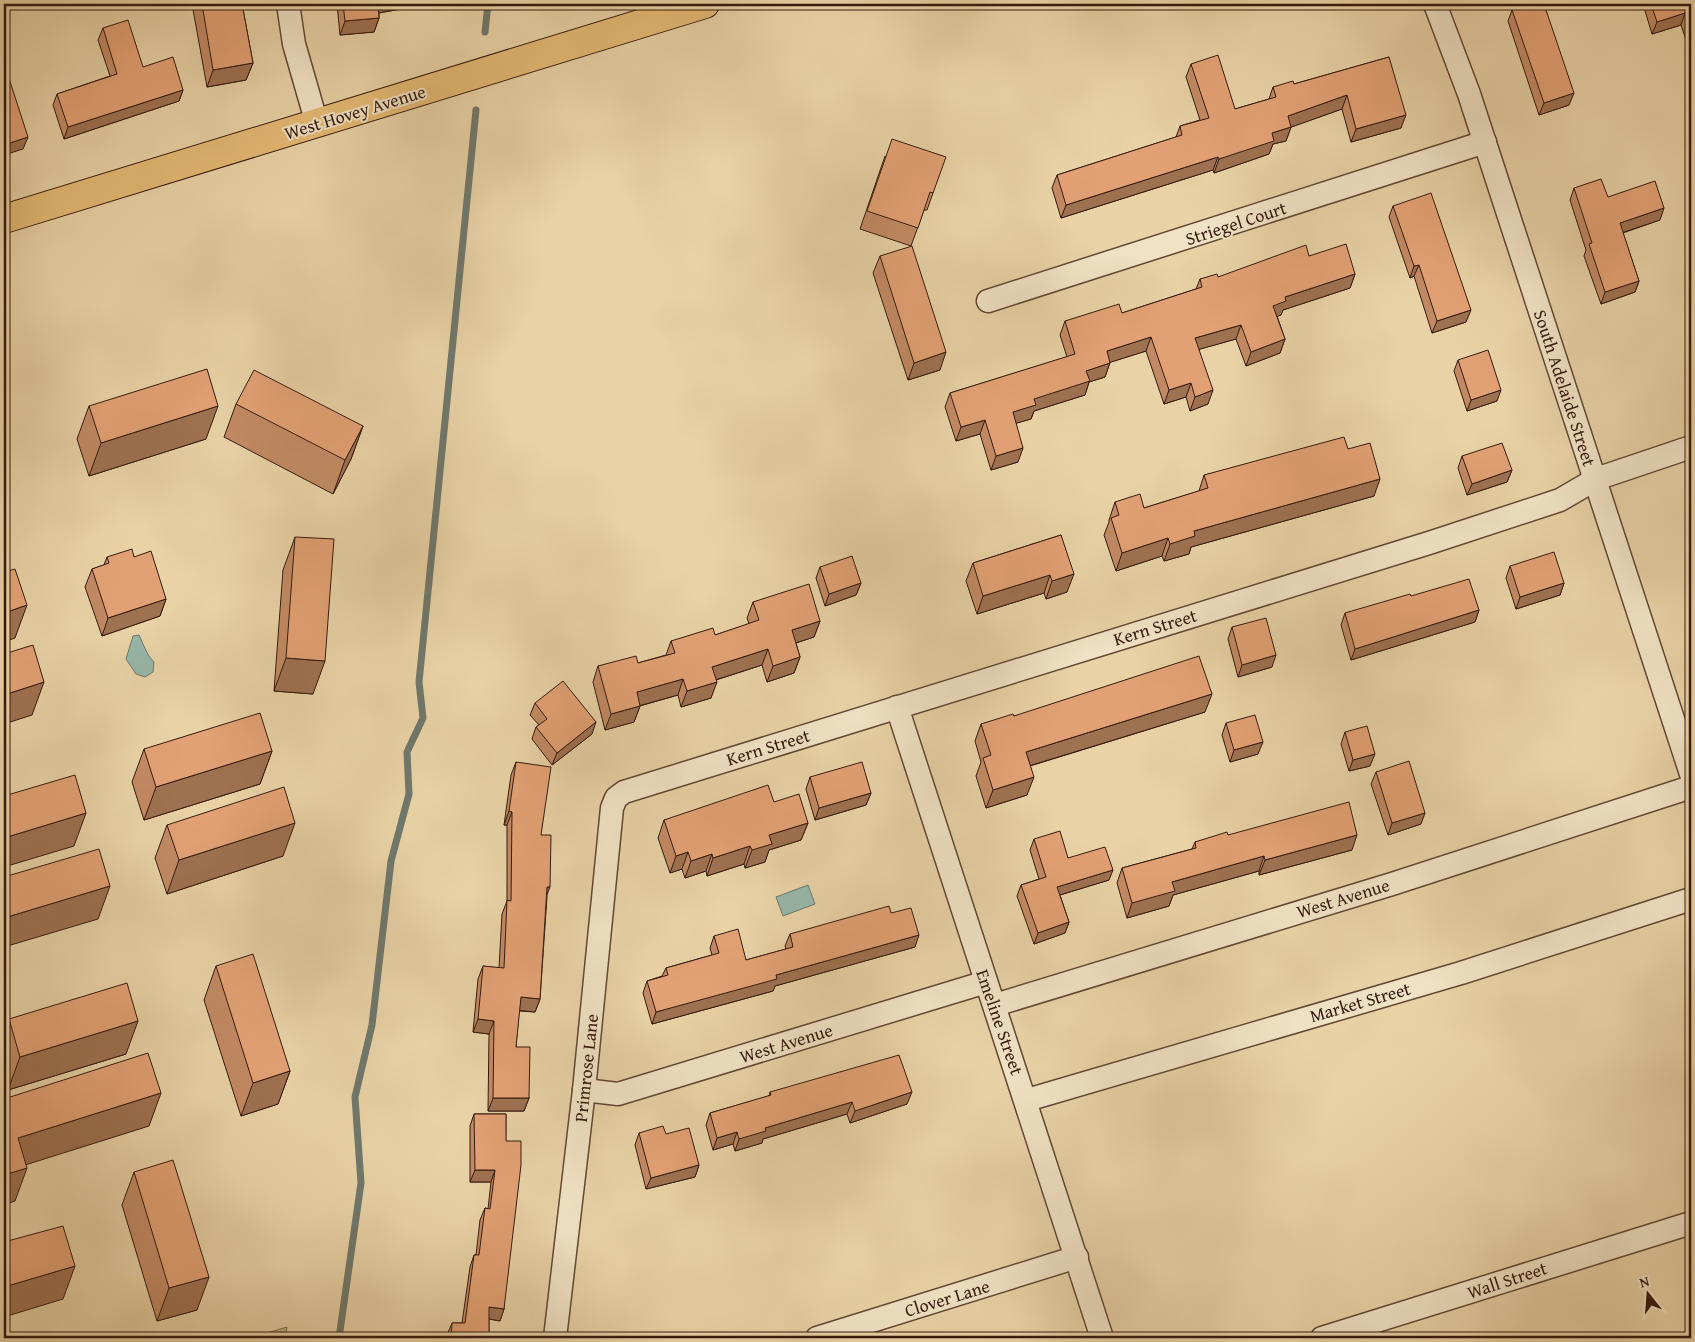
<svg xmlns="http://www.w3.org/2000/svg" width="1695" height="1342" viewBox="0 0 1695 1342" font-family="'Gentium Book Plus',serif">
	<rect width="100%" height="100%" fill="#e8d2a6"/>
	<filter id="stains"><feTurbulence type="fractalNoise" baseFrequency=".004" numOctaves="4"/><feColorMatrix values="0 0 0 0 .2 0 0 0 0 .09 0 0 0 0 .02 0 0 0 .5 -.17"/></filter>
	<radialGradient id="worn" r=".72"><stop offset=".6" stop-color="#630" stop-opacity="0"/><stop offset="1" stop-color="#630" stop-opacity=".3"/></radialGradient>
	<polygon fill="#b8bb85" stroke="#766a4a" points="287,1327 285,1338 250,1338"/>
	<g fill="#97b7aa" stroke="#70786c">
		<path d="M139,635C144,645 146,654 154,662L153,672L145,677L136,674L126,659L133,636Z"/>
		<polygon points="808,885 815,904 783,916 776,897"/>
	</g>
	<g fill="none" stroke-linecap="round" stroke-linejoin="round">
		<g stroke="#70786c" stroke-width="7">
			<polyline points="485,32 488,4"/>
			<polyline points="339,1338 361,1183 355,1097 372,1025 391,861 409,794 407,752 423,718 419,682 476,110"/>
		</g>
		<g stroke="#624834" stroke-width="25">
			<g id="minor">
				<polyline points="288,4 294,44 317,124"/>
				<polyline points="1435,4 1469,94 1691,774"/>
				<polyline points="988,301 1485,142"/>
				<polyline points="897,707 1102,1338"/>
				<polyline points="995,1005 1392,884 1691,787"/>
				<polyline points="584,1090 618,1094 986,982"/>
				<polyline points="1027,1100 1461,973 1691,899"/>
				<polyline points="555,1338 584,1090 612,808 616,798 624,792 1429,543 1560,500 1596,479 1691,447"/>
				<polyline points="817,1338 1077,1257"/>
				<polyline points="1322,1338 1691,1223"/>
			</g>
		</g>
		<g stroke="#351a0e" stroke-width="30">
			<polyline id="major" points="4,219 705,4"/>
		</g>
		<use href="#minor" stroke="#f0e2c5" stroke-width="22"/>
		<use href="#major" stroke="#e4b973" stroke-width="28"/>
	</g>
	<g fill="#c28a64" stroke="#351a0e">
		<polygon points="192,4 242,4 253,63 246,80 207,87"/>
		<polygon points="337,4 423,4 422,5 379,13 379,18 374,32 340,35"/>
		<polygon points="1643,4 1691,4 1691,42 1687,43 1681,25 1652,34"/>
		<polygon points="1512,10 1569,105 1539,115 1508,21"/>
		<polygon points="103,28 143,67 183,90 179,101 64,139 53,105 57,94 110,76 98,40"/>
		<polygon points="1389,57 1401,128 1351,142 1342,109 1291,127 1286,141 1273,144 1269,154 1214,173 1213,170 1061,218 1052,188 1057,175 1176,137 1180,126 1200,120 1186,77 1191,64 1235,109 1269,99 1273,87 1294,84"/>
		<polygon points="885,156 933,193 927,210 924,210 911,246 860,229"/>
		<polygon points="1574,188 1608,197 1660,220 1623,233 1639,281 1635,292 1601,304 1584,256 1586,250 1570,200"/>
		<polygon points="1393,206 1466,322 1432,333 1414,276 1410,278 1389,217"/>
		<polygon points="880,256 940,370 908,380 873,273"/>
		<polygon points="1309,256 1355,274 1350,288 1283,310 1281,315 1277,316 1285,339 1280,353 1246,366 1236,339 1199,349 1208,404 1190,411 1186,397 1164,404 1146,351 1110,362 1105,377 1089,382 1085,395 1034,411 1031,419 1016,423 1018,462 991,470 980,434 956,441 945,407 950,393 1067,357 1060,335 1065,321 1122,313 1196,289 1200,279 1218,277"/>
		<polygon points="1458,360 1497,401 1467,411 1454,371"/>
		<polygon points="236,404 363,426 351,459 333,494 224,437"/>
		<polygon points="89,406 206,439 89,476 77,439"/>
		<polygon points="1348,449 1374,496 1191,547 1189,554 1164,561 1162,556 1116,571 1104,535 1109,522 1109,520 1115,502 1144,508 1199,491 1204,475"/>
		<polygon points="1462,456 1512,470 1507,482 1467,495 1458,468"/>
		<polygon points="1061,535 1067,592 1046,599 1044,593 977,614 966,581 973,563"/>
		<polygon points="295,537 313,694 274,691 283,570"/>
		<polygon points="107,557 166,599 160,616 102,636 85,587 92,569 104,565"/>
		<polygon points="1510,566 1564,583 1560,595 1516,609 1506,578"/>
		<polygon points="820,567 861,583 856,595 825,606 816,578"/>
		<polygon points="753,602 820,621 814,637 796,643 800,657 794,673 767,682 762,665 716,680 711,698 681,707 678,695 640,706 634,722 605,730 593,682 598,666 638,663 666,655 671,641 715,635 749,624 747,618"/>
		<polygon points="1479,610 1475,622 1351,660 1341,625 1345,613"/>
		<polygon points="1232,627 1272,667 1238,677 1228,639"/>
		<polygon points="535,703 592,734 552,765 532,739 536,727 539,725 530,715"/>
		<polygon points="1205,712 1030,766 1027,795 986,808 976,776 981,762 975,741 981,724 1014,716"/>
		<polygon points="1226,723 1258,754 1230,762 1222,735"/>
		<polygon points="1345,732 1370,766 1349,771 1341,744"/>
		<polygon points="144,749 272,751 260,784 144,820 132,782"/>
		<polygon points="516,762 541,835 547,897 540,999 535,1012 519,1011 516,1047 529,1098 524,1111 488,1111 489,1034 473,1032 478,979 483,966 499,968 502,914 507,901 507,825 504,825 511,775"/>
		<polygon points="1376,772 1421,824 1388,835 1371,784"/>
		<polygon points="810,777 871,793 866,805 815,820 806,789"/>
		<polygon points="774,802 808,823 801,840 769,850 765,862 745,868 744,864 707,876 706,871 685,878 682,869 670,873 658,838 664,820"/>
		<polygon points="167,825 283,856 167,894 155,858"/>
		<polygon points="1228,835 1352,850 1259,875 1259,871 1173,895 1169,906 1127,918 1117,883 1122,868 1192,849 1195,842"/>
		<polygon points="1034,839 1109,880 1060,895 1069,922 1065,933 1034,944 1017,896 1021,885 1039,879 1030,850"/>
		<polygon points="891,913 915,947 775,986 773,991 652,1024 643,993 647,981 662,976 666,968 712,955 710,948 714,936 746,960 786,949 785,946 790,934"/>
		<polygon points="216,966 290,1071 278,1104 241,1116 204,1000"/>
		<polygon points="9,1019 126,1054 8,1090 4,1075 4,1033"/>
		<polygon points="770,1092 907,1104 850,1123 847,1114 763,1139 762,1143 735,1151 733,1144 713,1150 706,1125 710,1113 769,1096"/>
		<polygon points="474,1114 506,1114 504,1309 500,1321 489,1319 489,1338 447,1338 447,1335 452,1323 462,1323 470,1267 474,1255 476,1255 480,1220 485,1208 488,1209 491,1182 470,1182 470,1126"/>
		<polygon points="639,1133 666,1134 699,1165 695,1177 646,1189 635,1145"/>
		<polygon points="134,1172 197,1310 157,1321 122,1205"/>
	</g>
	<g fill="#9e7151" stroke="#351a0e">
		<polygon points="377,4 423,4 422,5 373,14"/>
		<polygon points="1685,13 1681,25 1652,34 1657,22"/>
		<polygon points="379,18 374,32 340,35 345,21"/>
		<polygon points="1691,31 1691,42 1687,43"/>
		<polygon points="253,63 246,80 207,87 213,70"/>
		<polygon points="183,90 179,101 64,139 68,127"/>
		<polygon points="1574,93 1569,105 1539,115 1544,103"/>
		<polygon points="1347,95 1342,109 1283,130 1288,116"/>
		<polygon points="1406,115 1401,128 1351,142 1356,129"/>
		<polygon points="1291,127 1286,141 1273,144 1269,154 1214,173 1219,159 1272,133"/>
		<polygon points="28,137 23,149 4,155 4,145"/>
		<polygon points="1218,157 1213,170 1061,218 1066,205"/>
		<polygon points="1664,208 1660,220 1615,235 1620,223"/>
		<polygon points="1419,265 1414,276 1410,278 1414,266"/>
		<polygon points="1355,274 1350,288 1283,310 1281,315 1268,320 1273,306 1285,297"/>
		<polygon points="1639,281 1635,292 1601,304 1605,292"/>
		<polygon points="1471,310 1466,322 1432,333 1437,321"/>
		<polygon points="1241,325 1236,339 1190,352 1195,338"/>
		<polygon points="1151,337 1146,351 1102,365 1107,351"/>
		<polygon points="1285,339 1280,353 1246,366 1251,352"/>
		<polygon points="946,352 940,370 908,380 914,363"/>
		<polygon points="1110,363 1105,377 1089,382 1085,395 1034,411 1031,419 1007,426 1013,412 1034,399 1086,371"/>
		<polygon points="1191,383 1186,397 1164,404 1169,390"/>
		<polygon points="1213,390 1208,404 1190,411 1195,397"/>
		<polygon points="1501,390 1497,401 1467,411 1471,400"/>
		<polygon points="218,406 206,439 89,476 101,443"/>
		<polygon points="985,420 980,434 956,441 961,427"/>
		<polygon points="363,426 351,459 333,494 345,460"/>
		<polygon points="1023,448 1018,462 991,470 996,456"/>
		<polygon points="1512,470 1507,482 1467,495 1472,484"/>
		<polygon points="1380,479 1374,496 1191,547 1189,554 1164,561 1170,544 1194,531"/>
		<polygon points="1168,538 1162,556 1116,571 1122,553"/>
		<polygon points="1074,574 1067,592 1046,599 1052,581"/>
		<polygon points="1050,575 1044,593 977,614 983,596"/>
		<polygon points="861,583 856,595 825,606 829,594"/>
		<polygon points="1564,583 1560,595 1516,609 1520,597"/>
		<polygon points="166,599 160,616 102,636 108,618"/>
		<polygon points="27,605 15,638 4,642 4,613"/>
		<polygon points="1479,610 1475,622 1351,660 1355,649"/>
		<polygon points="820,621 814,637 786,646 792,630"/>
		<polygon points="768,649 762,665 706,683 712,667"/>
		<polygon points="1276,655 1272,667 1238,677 1242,665"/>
		<polygon points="800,657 794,673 767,682 773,666"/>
		<polygon points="286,658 325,661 313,694 274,691"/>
		<polygon points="683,679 678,695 631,708 637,692"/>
		<polygon points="44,682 32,715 4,724 4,695"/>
		<polygon points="717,682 711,698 681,707 687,691"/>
		<polygon points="1212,694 1205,712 1019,769 1026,752"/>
		<polygon points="640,706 634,722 605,730 611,714"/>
		<polygon points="596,722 592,734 552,765 557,753"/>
		<polygon points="1263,742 1258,754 1230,762 1234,750"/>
		<polygon points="272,751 260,784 144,820 156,787"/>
		<polygon points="1375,754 1370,766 1349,771 1353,760"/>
		<polygon points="1034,777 1027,795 986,808 993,790"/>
		<polygon points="871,793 866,805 815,820 819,808"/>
		<polygon points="509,811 512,812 507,825 504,825"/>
		<polygon points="86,813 74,846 4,867 4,838"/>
		<polygon points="1425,813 1421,824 1388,835 1392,823"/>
		<polygon points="295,823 283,856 167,894 179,860"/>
		<polygon points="808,823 801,840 769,850 765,862 745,868 752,850 769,835"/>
		<polygon points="1357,835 1352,850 1259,875 1265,860"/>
		<polygon points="750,846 744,864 707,876 713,858"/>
		<polygon points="688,852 682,869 670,873 676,856"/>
		<polygon points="712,854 706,871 685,878 691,861"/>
		<polygon points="1264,856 1259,871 1173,895 1169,906 1127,918 1132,903 1172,882"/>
		<polygon points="1113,870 1109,880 1053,897 1057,887"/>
		<polygon points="110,886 98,919 4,947 4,918"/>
		<polygon points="547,887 550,887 545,900"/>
		<polygon points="1069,922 1065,933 1034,944 1038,933"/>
		<polygon points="919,935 915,947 775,986 773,991 652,1024 656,1012 776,975"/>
		<polygon points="521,997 540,999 535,1012 516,1010"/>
		<polygon points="478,1019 494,1021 489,1034 473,1032"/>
		<polygon points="138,1021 126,1054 8,1090 20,1057"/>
		<polygon points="290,1071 278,1104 241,1116 253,1083"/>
		<polygon points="912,1092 907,1104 850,1123 855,1111"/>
		<polygon points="161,1093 149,1126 6,1171 18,1138"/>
		<polygon points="493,1098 529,1098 524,1111 488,1111"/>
		<polygon points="852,1102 847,1114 763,1139 762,1143 735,1151 739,1139 765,1128"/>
		<polygon points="737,1132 733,1144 713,1150 717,1138"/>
		<polygon points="699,1165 695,1177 646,1189 651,1178"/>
		<polygon points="27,1168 15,1201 4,1205 4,1175"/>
		<polygon points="475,1170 495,1170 491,1182 470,1182"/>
		<polygon points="75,1266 63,1299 4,1317 4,1287"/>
		<polygon points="209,1277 197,1310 157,1321 169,1288"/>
		<polygon points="489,1307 504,1309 500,1321 484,1318"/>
	</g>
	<g fill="#e2a174" stroke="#351a0e">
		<polygon points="202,4 242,4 253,63 213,70"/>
		<polygon points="343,4 378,4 379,18 345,21"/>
		<polygon points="1529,4 1544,4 1574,93 1544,103 1512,10"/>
		<polygon points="1651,4 1691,4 1691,31 1685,13 1657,22"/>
		<polygon points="128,20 143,67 173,57 183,90 68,127 57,94 117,74 103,28"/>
		<polygon points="1218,55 1235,109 1276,97 1273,87 1293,81 1294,84 1389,57 1406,115 1356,129 1347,95 1288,116 1291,127 1272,133 1274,141 1219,159 1218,157 1066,205 1057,175 1182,135 1180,126 1209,118 1191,64"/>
		<polygon points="4,63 28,137 4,145"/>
		<polygon points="892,139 946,157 933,193 930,192 918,228 867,211"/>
		<polygon points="1601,179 1608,197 1655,181 1664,208 1620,223 1639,281 1605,292 1589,244 1592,243 1574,188"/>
		<polygon points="1431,193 1471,310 1437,321 1419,265 1414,266 1393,206"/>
		<polygon points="1346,244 1355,274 1285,297 1286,301 1273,306 1285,339 1251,352 1241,325 1195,338 1213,390 1195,397 1191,383 1169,390 1151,337 1107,351 1110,363 1086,371 1090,381 1034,399 1036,405 1013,412 1023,448 996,456 985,420 961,427 950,393 1075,354 1065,321 1119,304 1122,313 1202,287 1200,279 1217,274 1218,277 1306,245 1309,256"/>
		<polygon points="912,246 946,352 914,363 880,256"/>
		<polygon points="1488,350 1501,390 1471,400 1458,360"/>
		<polygon points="207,369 218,406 101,443 89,406"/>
		<polygon points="254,370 363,426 345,460 236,404"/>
		<polygon points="1344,437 1348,449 1370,443 1380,479 1194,531 1195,536 1170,544 1168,538 1122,553 1111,518 1119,515 1115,502 1140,494 1144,508 1208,488 1204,475"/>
		<polygon points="1502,443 1512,470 1472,484 1462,456"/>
		<polygon points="1061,535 1074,574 1052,581 1050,575 983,596 973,563"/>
		<polygon points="295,537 334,539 325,661 286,658"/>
		<polygon points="132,549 134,557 151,551 166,599 108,618 92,569 109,563 107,557"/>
		<polygon points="1554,552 1564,583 1520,597 1510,566"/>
		<polygon points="852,556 861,583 829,594 820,567"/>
		<polygon points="15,569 27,605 4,613 4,572"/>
		<polygon points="1469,579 1479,610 1355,649 1345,613 1410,594 1411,596"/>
		<polygon points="809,584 820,621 792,630 800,657 773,666 768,649 712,667 717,682 687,691 683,679 637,692 640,706 611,714 598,666 636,656 638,663 675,653 671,641 713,628 715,635 759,620 753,602"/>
		<polygon points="1266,618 1276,655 1242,665 1232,627"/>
		<polygon points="33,645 44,682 4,695 4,654"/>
		<polygon points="1199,656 1212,694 1026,752 1034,777 993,790 983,758 991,755 981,724 1013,714 1014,716"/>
		<polygon points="563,681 596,722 557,753 536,727 547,719 535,703"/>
		<polygon points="260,713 272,751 156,787 144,749"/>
		<polygon points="1255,715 1263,742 1234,750 1226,723"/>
		<polygon points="1367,726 1375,754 1353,760 1345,732"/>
		<polygon points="1409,761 1425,813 1392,823 1376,772"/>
		<polygon points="516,762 551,767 541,835 551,835 550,887 547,887 540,999 521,997 516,1047 530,1047 529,1098 493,1098 494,1021 478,1019 483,966 504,968 507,900 511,901 512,812 509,811"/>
		<polygon points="862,762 871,793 819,808 810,777"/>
		<polygon points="75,775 86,813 4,838 4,796"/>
		<polygon points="768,785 774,802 799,794 808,823 769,835 772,844 752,850 750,846 713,858 712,854 691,861 688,852 676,856 664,820"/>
		<polygon points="284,787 295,823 179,860 167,825"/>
		<polygon points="1349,802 1357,835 1265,860 1264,856 1172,882 1175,891 1132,903 1122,868 1196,848 1195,842 1227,832 1228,835"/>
		<polygon points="1060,831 1068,858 1105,847 1113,870 1057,887 1069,922 1038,933 1021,885 1046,877 1034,839"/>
		<polygon points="99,849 110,886 4,918 4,877"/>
		<polygon points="889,906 891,913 911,908 919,935 776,975 777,979 656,1012 647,981 668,975 666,968 719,953 714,936 738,929 746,960 793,947 790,934"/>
		<polygon points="253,954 290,1071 253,1083 216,966"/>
		<polygon points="127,983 138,1021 20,1057 9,1019"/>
		<polygon points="148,1053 161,1093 18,1138 27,1168 4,1175 4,1087 7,1098"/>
		<polygon points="899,1055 912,1092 855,1111 852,1102 765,1128 766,1131 739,1139 737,1132 717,1138 710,1113 771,1095 770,1092"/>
		<polygon points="474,1114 506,1114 506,1141 521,1141 521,1165 504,1309 489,1307 489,1338 451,1338 452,1323 465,1323 474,1255 479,1255 485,1208 490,1209 495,1170 475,1170"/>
		<polygon points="663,1126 666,1134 689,1128 699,1165 651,1178 639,1133"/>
		<polygon points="173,1160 209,1277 169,1288 134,1172"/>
		<polygon points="63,1226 75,1266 4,1287 4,1242"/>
	</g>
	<g text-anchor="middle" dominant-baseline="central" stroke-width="4" stroke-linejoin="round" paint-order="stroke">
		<g font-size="18" fill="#351a0e" stroke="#f0e2c5">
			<text transform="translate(355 112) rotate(-17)">West Hovey Avenue</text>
			<text transform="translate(1236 223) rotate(-18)">Striegel Court</text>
			<text transform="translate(1565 388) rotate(72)">South Adelaide Street</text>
			<text transform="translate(1155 627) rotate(-17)">Kern Street</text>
			<text transform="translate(768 747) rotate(-17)">Kern Street</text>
			<text transform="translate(1343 898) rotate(-17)">West Avenue</text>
			<text transform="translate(1360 1002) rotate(-16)">Market Street</text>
			<text transform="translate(1000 1022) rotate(71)">Emeline Street</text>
			<text transform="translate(786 1043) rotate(-17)">West Avenue</text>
			<text transform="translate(586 1068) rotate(-84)">Primrose Lane</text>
			<text transform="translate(1507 1280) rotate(-18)">Wall Street</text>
			<text transform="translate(947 1298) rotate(-17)">Clover Lane</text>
		</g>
	</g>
	<rect width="1695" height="1342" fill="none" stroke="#e8d2a6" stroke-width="20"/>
	<rect x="5" y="5" width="1685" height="1332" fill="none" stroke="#351a0e" stroke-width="2.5"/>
	<rect x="10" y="10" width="1675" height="1322" fill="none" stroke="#351a0e"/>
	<g transform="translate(1648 1294) rotate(343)" stroke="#f0e2c5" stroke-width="4" paint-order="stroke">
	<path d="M0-4L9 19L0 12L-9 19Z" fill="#351a0e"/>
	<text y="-8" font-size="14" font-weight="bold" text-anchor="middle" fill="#351a0e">N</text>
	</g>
	<rect width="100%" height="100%" filter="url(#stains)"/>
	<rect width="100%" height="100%" fill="url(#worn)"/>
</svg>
